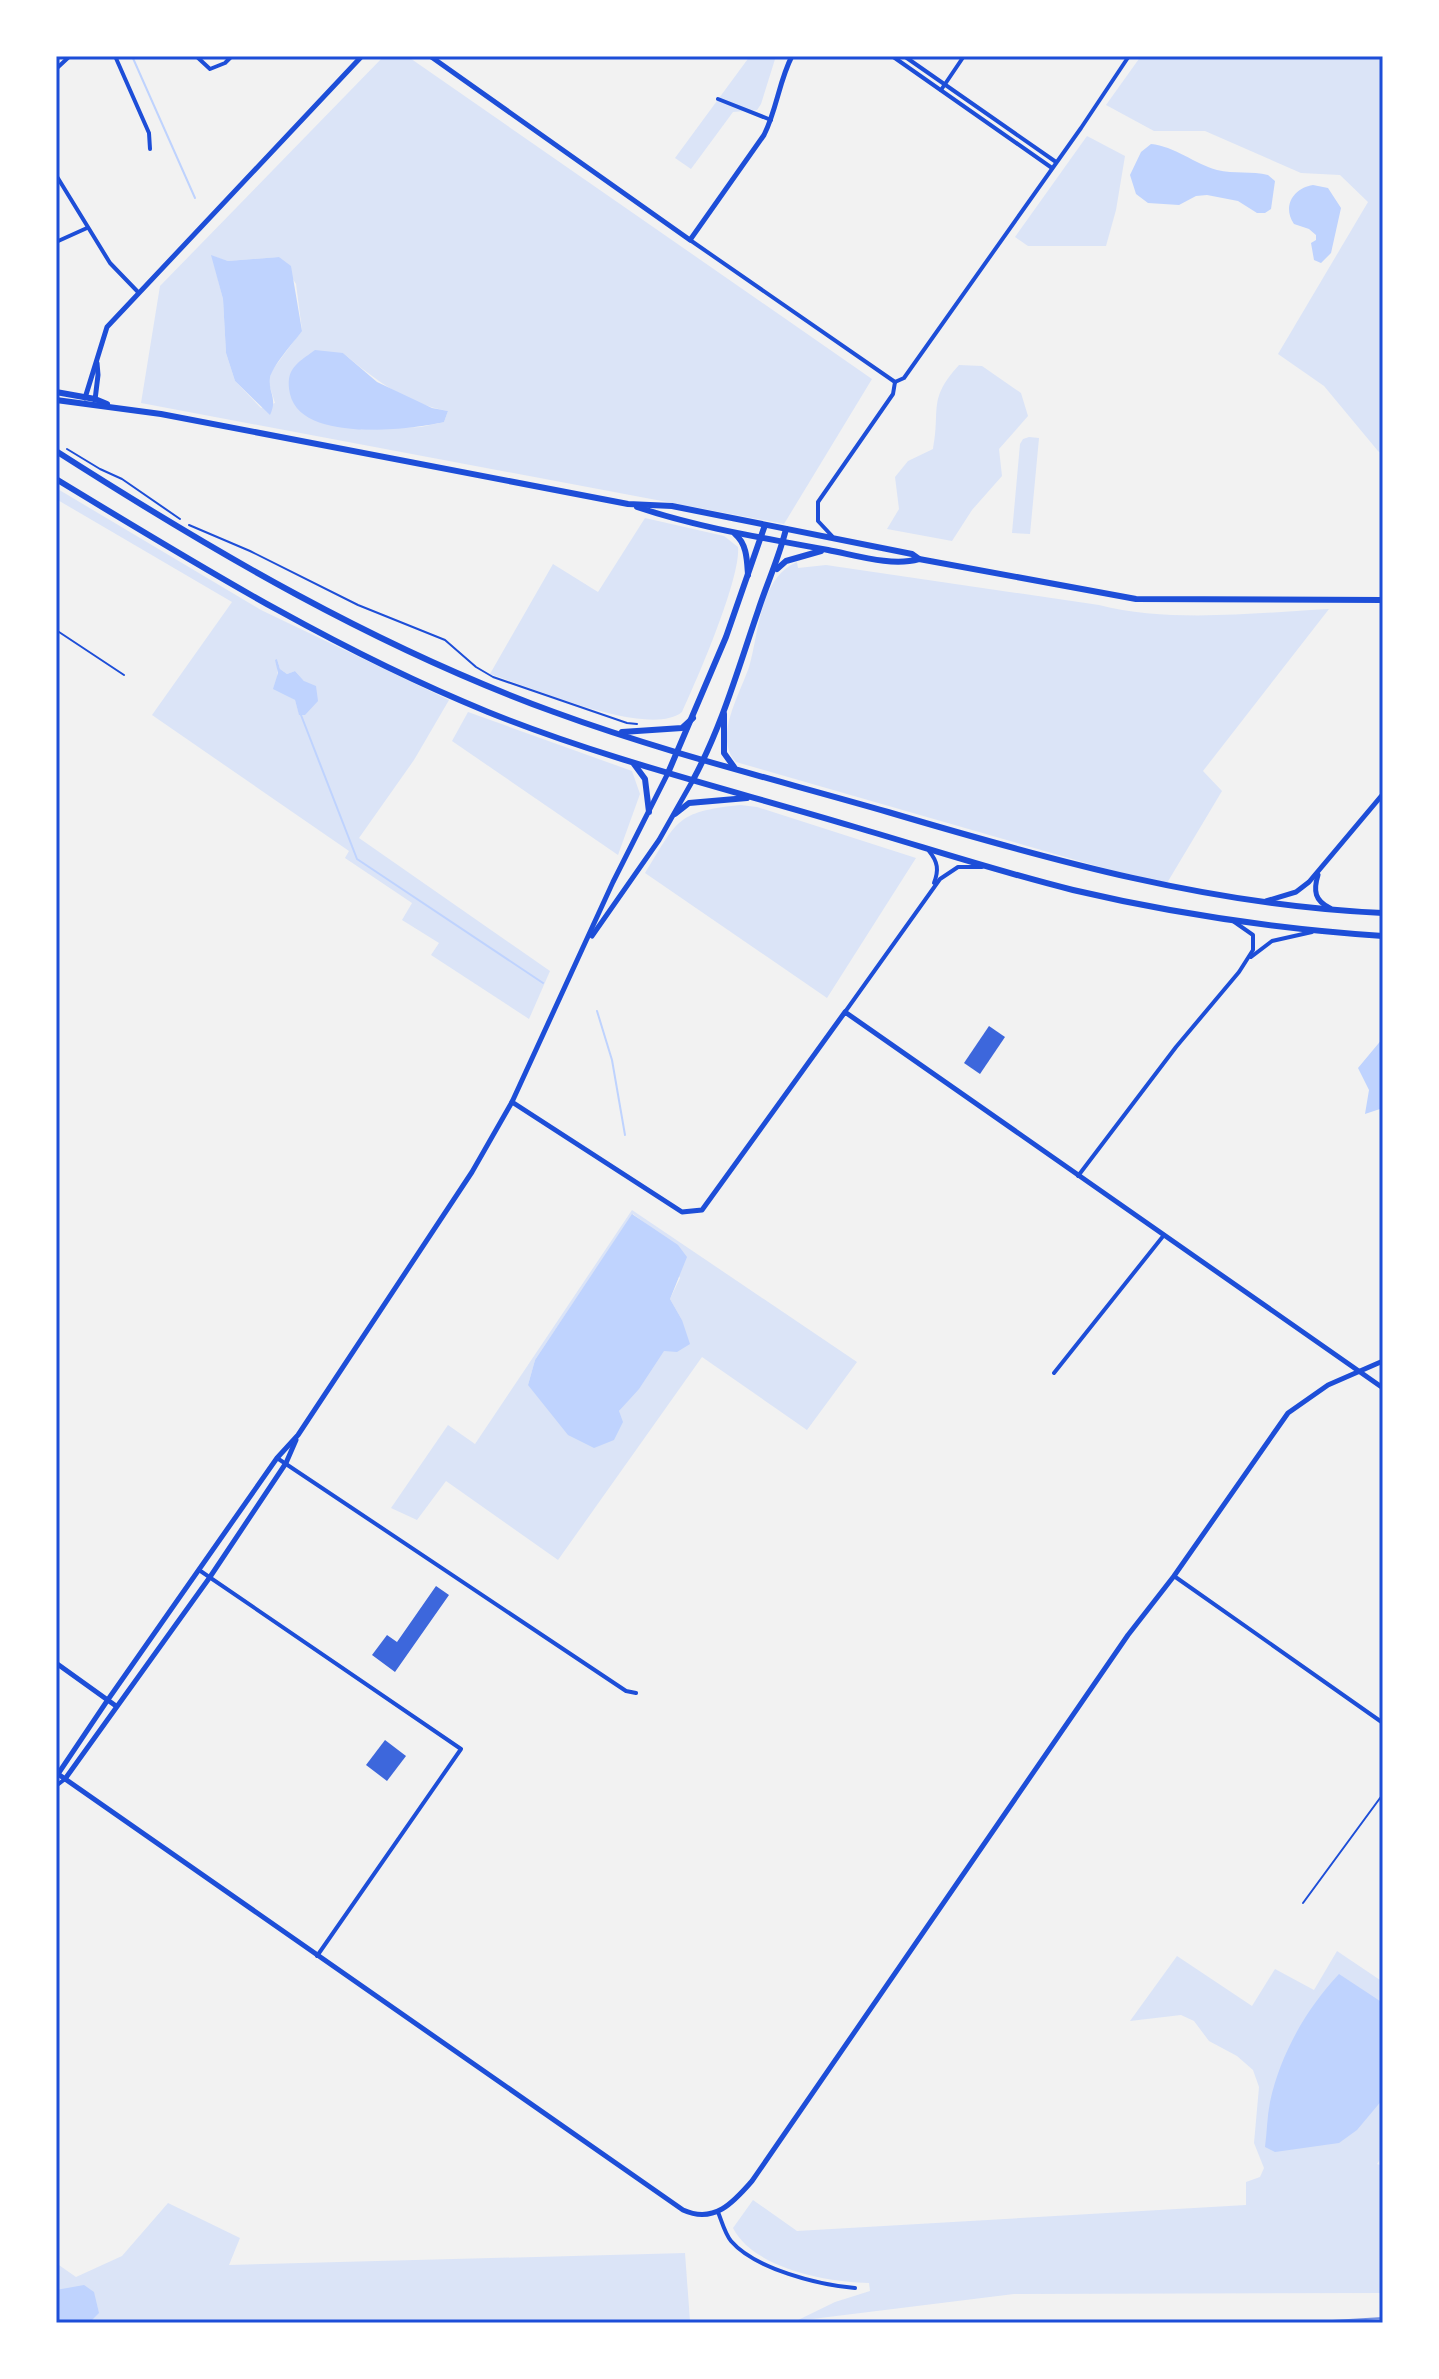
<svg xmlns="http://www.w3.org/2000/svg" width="1439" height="2379" viewBox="0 0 1439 2379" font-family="Karla,sans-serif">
	<rect width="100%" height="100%" fill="#f2f2f2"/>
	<g fill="#dbe4f7" fill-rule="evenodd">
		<path d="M384,56H407L872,379L784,524L141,403L160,286ZM212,256L228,261L279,257L296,284L302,330L271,372L269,384L275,403L261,408L235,381L226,353L223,299ZM343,353C374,379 407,404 448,411L444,422L421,427L361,430Z"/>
		<polygon points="750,56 776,56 761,104 757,110 733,112 691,169 675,158"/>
		<polygon points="1141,56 1383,56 1383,455 1378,451 1324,386 1278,354 1368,202 1340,175 1301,173 1205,131 1154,131 1106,105"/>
		<polygon points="1087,136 1125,156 1116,210 1106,246 1028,246 1015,237"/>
		<path d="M959,365L982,366L1021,393L1028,416L999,449L1002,476L972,510L952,541L887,529L899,509L895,477L908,461L933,449C941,409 927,400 959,365Z"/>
		<polygon points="1029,437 1039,438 1030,534 1012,533 1020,444 1023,439"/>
		<path d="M56,488L261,610L449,700L414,760L359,838L550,971L529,1019L431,955L439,943L402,920L412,903L345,858L349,851L152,715L232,602L56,499ZM277,659L280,669L287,674L295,671L304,681L299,714L295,700L278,690Z"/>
		<path d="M645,518L724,536L738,547C741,578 697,680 682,712C649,739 530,687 490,674L553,564L598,592Z"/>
		<path d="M797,562L798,568L826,565L1099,605C1168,623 1257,613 1329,609L1203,771L1222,791L1167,883L1107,869L736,762C713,738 740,694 749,667C759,634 759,578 797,562Z"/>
		<polygon points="468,712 632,771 640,794 618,855 452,741"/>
		<path d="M740,805L757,807L916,858L827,998L645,873C678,821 674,812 740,805Z"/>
		<path d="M632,1210L857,1362L807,1430L702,1357L558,1560L446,1481L417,1520L391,1508L448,1425L475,1444ZM633,1214L649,1226L680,1278L670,1299L682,1320C663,1352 644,1383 619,1411L528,1385L535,1360Z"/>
		<path d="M1337,1951L1383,1982V2155L1377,2164L1383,2166V2293L1014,2294L796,2321L835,2302L870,2291L869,2283C828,2282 754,2269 733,2228L753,2200L797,2231L1246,2205V2182L1260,2177L1264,2168L1254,2143L1259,2087L1253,2070L1237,2056L1209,2041L1194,2021L1181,2015L1130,2021L1177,1956L1252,2006L1275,1969L1314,1990Z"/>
		<polygon points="168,2203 240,2238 229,2265 685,2253 690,2321 642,2323 56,2323 56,2263 76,2277 122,2256"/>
	</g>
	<g fill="#bfd3fe">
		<path d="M1151,144C1174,146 1195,164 1217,170C1234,174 1252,171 1268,175L1275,181L1271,209L1265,213H1257L1238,201L1207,195L1196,196L1179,205L1148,203L1136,194L1130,175L1141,152Z"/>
		<path d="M1313,185L1328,188L1341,208L1331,253L1321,263L1314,260L1311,243L1316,240V235L1309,229L1294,224C1282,207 1293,188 1313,185Z"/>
		<path d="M211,255L228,261L279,257L291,266L302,331C294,342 272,366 270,378C268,393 278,398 270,415L235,381L226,353L223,299Z"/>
		<path d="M315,350L343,353L377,382L432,408L448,411L444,422C409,430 301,443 290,394C285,369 296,364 315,350Z"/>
		<polygon points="277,659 280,669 287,674 295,671 304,681 316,686 318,701 305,715 299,715 295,700 273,689 278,673 275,660"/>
		<polygon points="1383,1038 1383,1108 1365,1114 1369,1090 1358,1068"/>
		<polygon points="632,1214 678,1245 687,1257 670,1299 682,1320 690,1344 677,1352 664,1351 639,1389 619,1411 623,1422 614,1440 594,1448 568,1435 528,1385 535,1360"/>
		<path d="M1339,1974L1383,2003V2099L1357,2130L1339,2143L1275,2152L1265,2147C1267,2132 1267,2117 1270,2102C1280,2055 1306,2009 1339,1974Z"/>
		<polygon points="84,2285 94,2292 99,2313 89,2323 56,2323 56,2290"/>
	</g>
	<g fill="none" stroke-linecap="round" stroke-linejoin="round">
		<g stroke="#bfd3fe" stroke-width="2">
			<polyline points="132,56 195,198"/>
			<polyline points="301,715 357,859 543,983"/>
			<polyline points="597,1011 612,1060 625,1135"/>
		</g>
	</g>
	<g fill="#3d67dc">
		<polygon points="989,1026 1005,1037 980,1074 964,1063"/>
		<polygon points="436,1586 449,1595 395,1672 372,1655 387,1635 397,1642"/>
		<polygon points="385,1740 406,1756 387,1781 366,1765"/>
	</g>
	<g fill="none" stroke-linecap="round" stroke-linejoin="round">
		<g stroke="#1d4ed8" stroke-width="2">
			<polyline points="67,449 100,469 122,479 180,519"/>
			<polyline points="189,525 250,551 358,605 445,640 476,667 493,677 627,723 637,724"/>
		</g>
		<g stroke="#1d4ed8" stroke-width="2">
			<polyline points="56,630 124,675"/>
			<polyline points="1303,1903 1383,1794"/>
		</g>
		<g stroke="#1d4ed8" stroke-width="4">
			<polyline points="115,56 149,133 150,149"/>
			<polyline points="196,56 210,69 225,63 232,56"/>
			<polyline points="892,56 1052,168"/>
			<polyline points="904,56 1056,162"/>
			<polyline points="56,69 70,56"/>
			<polyline points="941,90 964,56"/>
			<polyline points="718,99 771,120"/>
			<polyline points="56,175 110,263 138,292"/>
			<polyline points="690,240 895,382"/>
			<polyline points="56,242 87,228"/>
			<polyline points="895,382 904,378 1081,128 1129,56"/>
			<polyline points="832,536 818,521 818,502 893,394 895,382"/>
			<path d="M929,851C938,862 939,870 934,883"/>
			<polyline points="1251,957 1272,941 1312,932"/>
			<polyline points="845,1012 940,879 958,867 982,867"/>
			<polyline points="1078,1176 1176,1047 1239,972 1253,950 1253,935 1233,921"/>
			<polyline points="1054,1373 1164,1235"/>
			<polyline points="277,1458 626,1691 636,1693"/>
			<polyline points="199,1570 461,1749 317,1956"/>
			<polyline points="1174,1576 1383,1723"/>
			<polyline points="56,1786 65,1779"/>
			<path d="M718,2212C722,2222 725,2234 731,2241C755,2269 819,2285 855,2288"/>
		</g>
		<g stroke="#1d4ed8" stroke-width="5">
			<path d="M430,56L690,240L764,135C777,109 779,81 792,56"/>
			<polyline points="85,398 107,327 362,56"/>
			<polyline points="95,400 98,375 97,363"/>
			<path d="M668,773L613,882L512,1102L472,1172L298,1435L277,1458L107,1701L58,1774L683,2210C714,2224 733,2203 752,2181L1128,1635L1174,1576L1288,1413L1328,1385L1383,1361"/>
			<polyline points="592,936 659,840 693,780"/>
			<polyline points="512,1102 682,1212 702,1210 845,1012 1383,1388"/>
			<polyline points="56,1663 116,1706"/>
			<polyline points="65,1779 210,1577 286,1463 296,1440"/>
		</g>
		<g stroke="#1d4ed8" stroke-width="5">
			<path d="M1318,875C1313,891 1315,901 1330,908"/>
			<polyline points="1266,901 1296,892 1309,882 1383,794"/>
		</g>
		<g stroke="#1d4ed8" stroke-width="6">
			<polyline points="56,392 95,399 107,404"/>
			<polyline points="56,400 161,414 628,504 672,506 912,554 919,559 1136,599 1383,600"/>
			<path d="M637,507C699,528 764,538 828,550C855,555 892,567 919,559"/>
			<path d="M735,534C747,544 747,560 748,575"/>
			<polyline points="777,569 786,561 821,551"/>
			<polyline points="668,773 726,637 765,525"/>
			<path d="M693,780C722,726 738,669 758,611C767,583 779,558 786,529"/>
		</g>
		<g stroke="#1d4ed8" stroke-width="6">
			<path d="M56,451C214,552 376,647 554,712C663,752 777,780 888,812C1050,860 1213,906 1383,913"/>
			<path d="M56,479C196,564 335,650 488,712C607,760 732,790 855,827C927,848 1000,872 1073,890C1175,914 1279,929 1383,936"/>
			<polyline points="724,714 724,753 734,767"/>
			<polyline points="622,732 682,728 693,718"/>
			<polyline points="634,764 645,779 649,812"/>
			<polyline points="675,814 689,803 747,798"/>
		</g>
		<polyline stroke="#7290e2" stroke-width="2" points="1298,2323 1383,2318"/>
	</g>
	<rect width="1439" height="2379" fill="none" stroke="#ffffff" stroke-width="116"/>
	<rect x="58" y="58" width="1323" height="2263" fill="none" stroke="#1d4ed8" stroke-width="3"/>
</svg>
